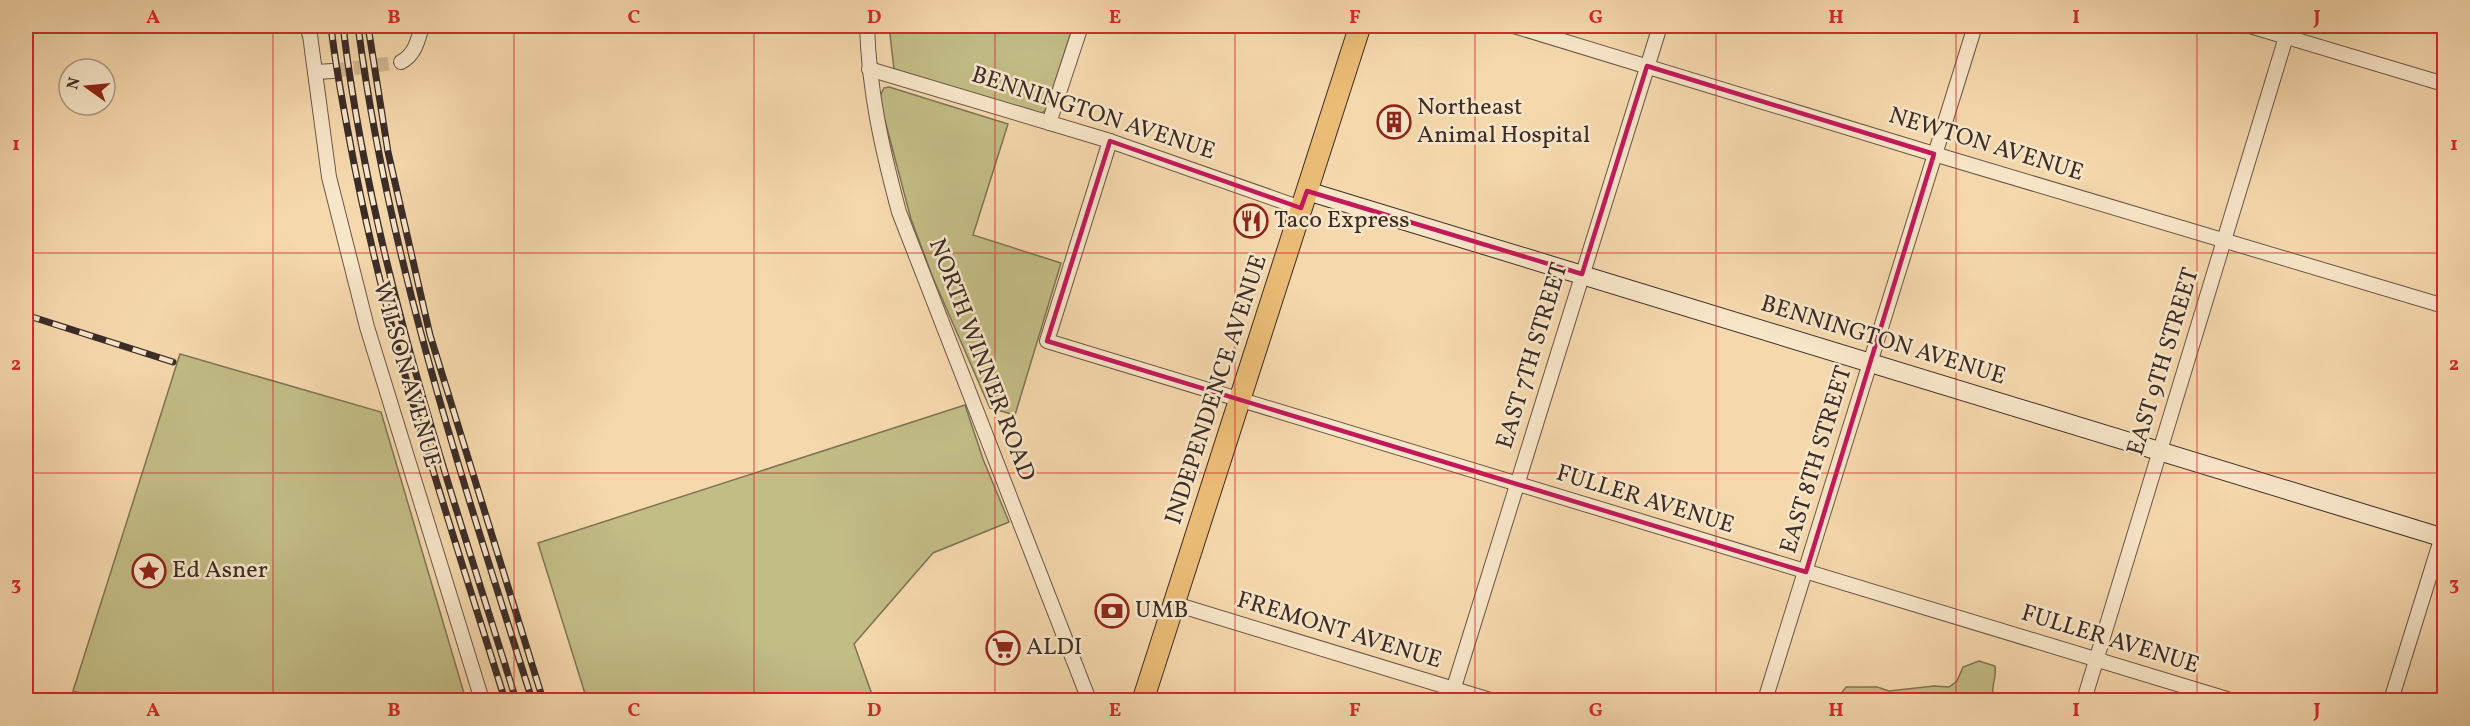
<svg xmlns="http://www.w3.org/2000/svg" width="2470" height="726" viewBox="0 0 2470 726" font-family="Vollkorn,serif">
	<rect width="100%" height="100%" fill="#f5d8ac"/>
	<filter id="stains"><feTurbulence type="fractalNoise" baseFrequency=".00333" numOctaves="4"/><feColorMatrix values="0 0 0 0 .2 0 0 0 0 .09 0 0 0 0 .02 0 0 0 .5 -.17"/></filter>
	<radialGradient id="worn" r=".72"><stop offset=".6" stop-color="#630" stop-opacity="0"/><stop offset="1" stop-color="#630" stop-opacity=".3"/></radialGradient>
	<g fill="#c2bc85" stroke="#7e7456" stroke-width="1.5">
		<polygon points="889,26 1073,26 1046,110 1039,115 894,69"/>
		<polygon points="889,87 1008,124 973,235 1061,263 1015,415 990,408 933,278 911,219 879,98 884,88"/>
		<polygon points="180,354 381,412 466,700 104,700 73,691"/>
		<polygon points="965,405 983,459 1009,522 933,553 854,644 874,700 587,700 538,543"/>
		<path d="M1979,661L1995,666C1997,677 1991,685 1993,696L2005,700H1836L1846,687H1877L1889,691L1934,686L1949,687L1957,681L1963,667Z"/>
	</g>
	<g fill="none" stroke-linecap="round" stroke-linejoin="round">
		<polyline stroke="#d0b691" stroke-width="14" stroke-dasharray="14 7" stroke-linecap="butt" points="333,71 401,62"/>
		<g stroke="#6a5748" stroke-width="16">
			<g id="street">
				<polyline points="306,26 310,35 329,177 367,327 482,700"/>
				<path d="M867,26C869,91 882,149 899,212L1089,700"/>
				<polyline points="1514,26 1934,154 2444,306"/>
				<polyline points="2250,26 2444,84"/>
				<path d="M401,62C415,55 418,40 422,26"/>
				<polyline points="869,69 1110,141 1301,208"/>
				<polyline points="315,72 333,71"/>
				<polyline points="1049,123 1081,26"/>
				<polyline points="1110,141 1047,341 2230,700"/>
				<polyline points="1175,604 1490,700"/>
				<polyline points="1450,700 1660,26"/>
				<polyline points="1765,700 1975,26"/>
				<polyline points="2084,700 2286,37"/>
				<polyline points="2391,700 2444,530"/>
			</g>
		</g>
		<g stroke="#3b2c27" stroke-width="20">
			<polyline id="secondary" points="1307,191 2444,538"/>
		</g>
		<g stroke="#3b2c27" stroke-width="23">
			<polyline id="primary" points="1143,700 1360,26"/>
		</g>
		<use href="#street" stroke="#f8e6c9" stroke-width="14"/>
		<use href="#secondary" stroke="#f8e6c9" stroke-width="18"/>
		<use href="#primary" stroke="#eabc76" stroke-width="21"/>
		<g stroke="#3b2c27" stroke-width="7">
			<g id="rail">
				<path d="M331,26C335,63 342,100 349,137C384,330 447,515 505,700"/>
				<path d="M343,26C371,258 447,478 516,700"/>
				<path d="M358,26C388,257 462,478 532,700"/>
				<polyline points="368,26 388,152 430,335 543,700"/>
				<polyline points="26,315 173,362"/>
			</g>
		</g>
		<use href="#rail" stroke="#f8e6c9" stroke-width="4.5" stroke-dasharray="14" stroke-linecap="butt"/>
	</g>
	<path fill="none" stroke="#c2185b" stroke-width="4.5" stroke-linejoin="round" d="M1647,66L1934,154L1806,572L1047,341L1110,141L1301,208L1307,191L1582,274Z"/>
	<path fill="none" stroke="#d62828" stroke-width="1.5" stroke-opacity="0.55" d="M273,26V700M514,26V700M754,26V700M995,26V700M1235,26V700M1475,26V700M1716,26V700M1956,26V700M2197,26V700M26,253H2444M26,473H2444"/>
	<defs>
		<g id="building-ring" transform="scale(1.725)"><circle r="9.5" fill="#f8e6c9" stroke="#8f2418" stroke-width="1.5"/><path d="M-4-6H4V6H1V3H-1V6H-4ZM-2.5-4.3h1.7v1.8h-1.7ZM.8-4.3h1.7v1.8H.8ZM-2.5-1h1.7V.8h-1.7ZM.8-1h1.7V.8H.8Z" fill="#8f2418"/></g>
		<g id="restaurant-ring" transform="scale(1.725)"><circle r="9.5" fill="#f8e6c9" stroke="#8f2418" stroke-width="1.5"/><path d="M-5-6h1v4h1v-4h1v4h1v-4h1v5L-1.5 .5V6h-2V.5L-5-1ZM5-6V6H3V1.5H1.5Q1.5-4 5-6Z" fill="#8f2418"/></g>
		<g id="sight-ring" transform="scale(1.725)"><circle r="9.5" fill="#f8e6c9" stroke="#8f2418" stroke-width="1.5"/><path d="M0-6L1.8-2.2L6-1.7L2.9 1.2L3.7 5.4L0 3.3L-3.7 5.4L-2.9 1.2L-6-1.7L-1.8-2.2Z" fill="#8f2418"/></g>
		<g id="bank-ring" transform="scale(1.725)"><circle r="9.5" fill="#f8e6c9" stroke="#8f2418" stroke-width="1.5"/><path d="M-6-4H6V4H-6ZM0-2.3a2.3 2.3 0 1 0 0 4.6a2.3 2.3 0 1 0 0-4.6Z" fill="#8f2418"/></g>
		<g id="supermarket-ring" transform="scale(1.725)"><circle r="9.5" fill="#f8e6c9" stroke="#8f2418" stroke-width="1.5"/><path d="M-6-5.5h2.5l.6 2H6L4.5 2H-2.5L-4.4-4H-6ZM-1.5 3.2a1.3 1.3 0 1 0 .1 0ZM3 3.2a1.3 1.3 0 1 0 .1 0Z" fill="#8f2418"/></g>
	</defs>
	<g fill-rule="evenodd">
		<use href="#building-ring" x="1394" y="122"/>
		<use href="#restaurant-ring" x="1251" y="221"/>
		<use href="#sight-ring" x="149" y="571"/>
		<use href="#bank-ring" x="1112" y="611"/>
		<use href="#supermarket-ring" x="1003" y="648"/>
	</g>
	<g text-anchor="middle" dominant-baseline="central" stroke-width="5" stroke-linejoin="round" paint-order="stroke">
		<g font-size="24" fill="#3b2c27" stroke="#f8e6c9" text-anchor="start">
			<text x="1417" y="108">Northeast<tspan x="1417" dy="28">Animal Hospital</tspan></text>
			<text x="1274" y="221">Taco Express</text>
			<text x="172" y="571">Ed Asner</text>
			<text x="1135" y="611">UMB</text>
			<text x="1026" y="648">ALDI</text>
		</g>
		<g font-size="24" fill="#3b2c27" stroke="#f8e6c9">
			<text transform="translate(1093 114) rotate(18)">BENNINGTON AVENUE</text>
			<text transform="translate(1986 145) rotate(17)">NEWTON AVENUE</text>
			<text transform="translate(1883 341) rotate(17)">BENNINGTON AVENUE</text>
			<text transform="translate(1533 356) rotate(-73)">EAST 7TH STREET</text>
			<text transform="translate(981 360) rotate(69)">NORTH WINNER ROAD</text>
			<text transform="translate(2164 362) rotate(-73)">EAST 9TH STREET</text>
			<text transform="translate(406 375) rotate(74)">WILSON AVENUE</text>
			<text transform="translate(1217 390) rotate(-72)">INDEPENDENCE AVENUE</text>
			<text transform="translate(1817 460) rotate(-73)">EAST 8TH STREET</text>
			<text transform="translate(1645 500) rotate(17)">FULLER AVENUE</text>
			<text transform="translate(1339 631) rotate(17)">FREMONT AVENUE</text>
			<text transform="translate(2110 640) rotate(17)">FULLER AVENUE</text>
		</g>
	</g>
	<rect width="2470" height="726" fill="none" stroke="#f5d8ac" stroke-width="66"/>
	<g transform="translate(87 87) rotate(285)"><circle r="28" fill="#f8e6c9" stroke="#ac9c88" stroke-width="1.5"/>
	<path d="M0-4.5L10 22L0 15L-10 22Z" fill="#8f2418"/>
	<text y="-9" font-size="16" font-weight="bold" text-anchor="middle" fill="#3b2c27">N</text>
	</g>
	<rect x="33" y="33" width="2404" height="660" fill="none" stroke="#d62828" stroke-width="2"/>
	<g font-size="20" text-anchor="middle" font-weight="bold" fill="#d62828">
		<text x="153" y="23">A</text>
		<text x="394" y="23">B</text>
		<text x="634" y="23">C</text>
		<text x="874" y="23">D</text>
		<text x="1115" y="23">E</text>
		<text x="1355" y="23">F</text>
		<text x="1596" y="23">G</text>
		<text x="1836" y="23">H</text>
		<text x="2076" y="23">I</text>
		<text x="2317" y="23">J</text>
		<text x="16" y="150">1</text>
		<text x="2454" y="150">1</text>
		<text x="16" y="370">2</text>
		<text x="2454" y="370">2</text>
		<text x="16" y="590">3</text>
		<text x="2454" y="590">3</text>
		<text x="153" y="716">A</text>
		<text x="394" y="716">B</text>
		<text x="634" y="716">C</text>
		<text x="874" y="716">D</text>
		<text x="1115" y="716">E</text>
		<text x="1355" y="716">F</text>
		<text x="1596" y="716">G</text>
		<text x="1836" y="716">H</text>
		<text x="2076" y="716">I</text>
		<text x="2317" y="716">J</text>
	</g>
	<rect width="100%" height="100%" filter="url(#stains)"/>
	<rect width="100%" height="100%" fill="url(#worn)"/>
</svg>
